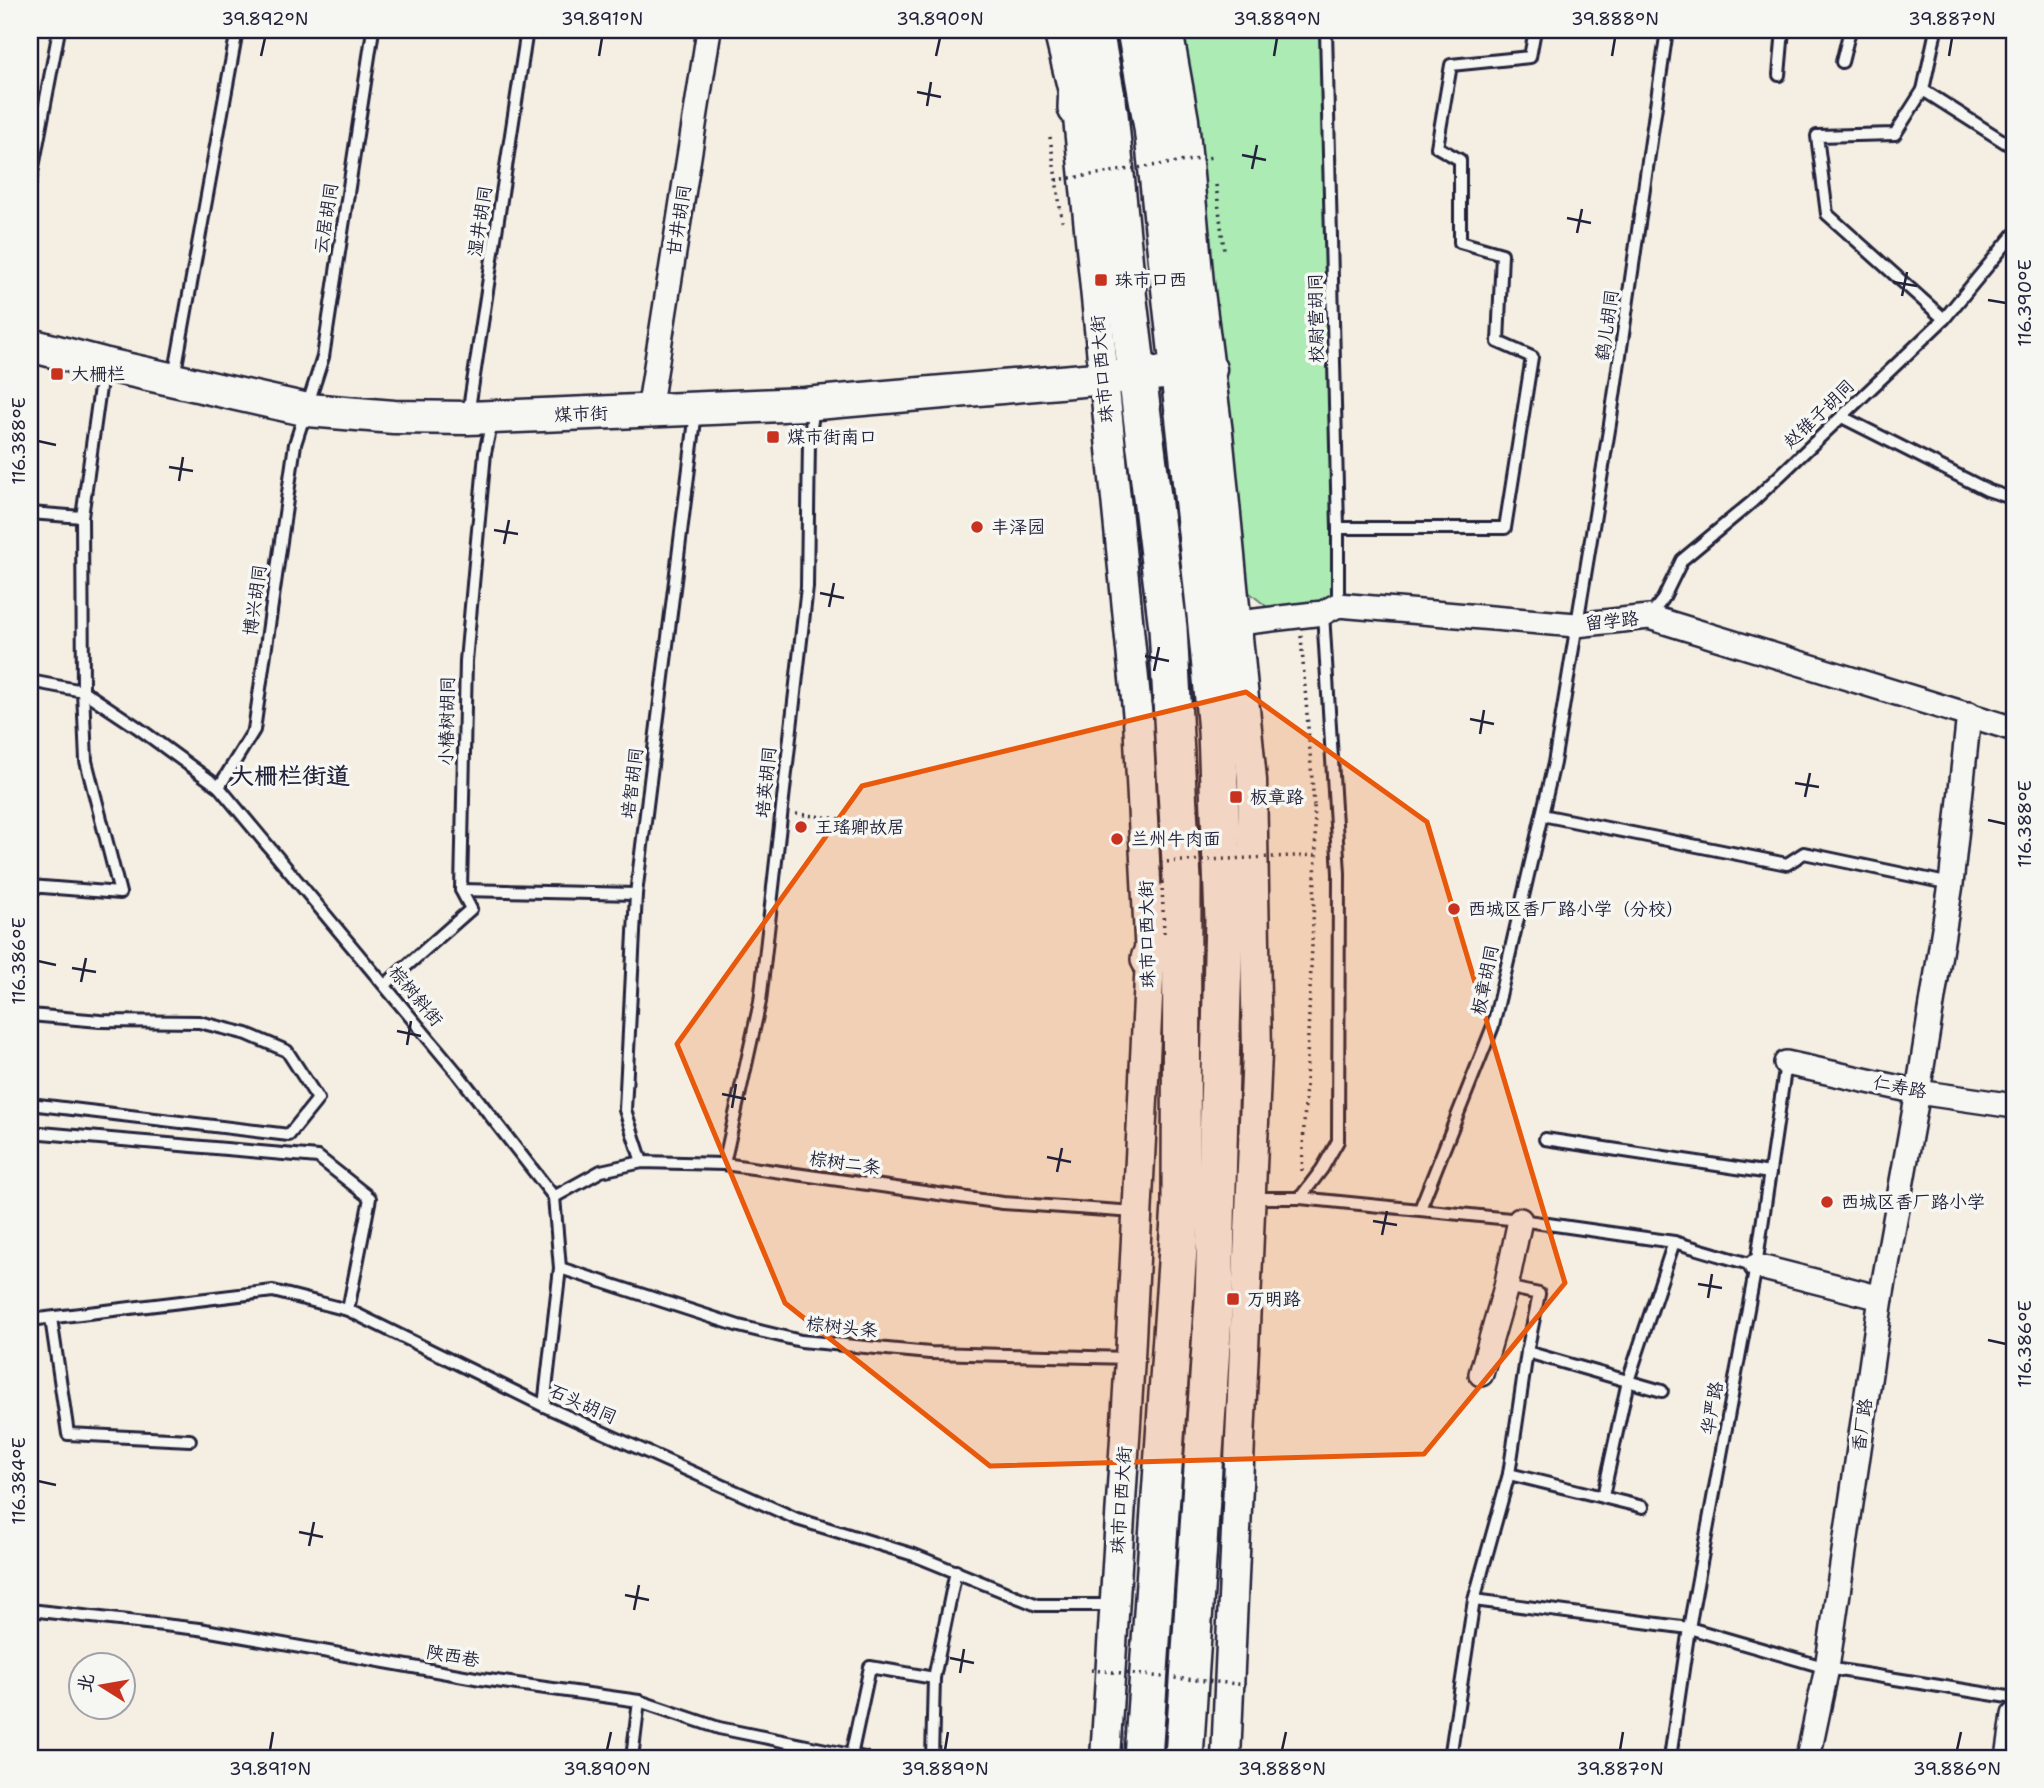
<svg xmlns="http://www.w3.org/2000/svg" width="2044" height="1788" viewBox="0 0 2044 1788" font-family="'Shantell Sans','LXGW WenKai TC',sans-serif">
	<rect width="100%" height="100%" fill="#f5eee2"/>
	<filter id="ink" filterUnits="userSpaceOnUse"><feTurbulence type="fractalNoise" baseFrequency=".0143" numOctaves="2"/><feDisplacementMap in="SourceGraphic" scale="14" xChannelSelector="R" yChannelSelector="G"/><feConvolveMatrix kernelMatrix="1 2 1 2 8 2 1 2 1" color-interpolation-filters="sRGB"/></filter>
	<g filter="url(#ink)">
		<polygon fill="#acebb3" stroke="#678677" stroke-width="2" points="1183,30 1323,30 1333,600 1267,607 1245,589"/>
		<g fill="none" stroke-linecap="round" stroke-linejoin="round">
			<g stroke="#22223b" stroke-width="16">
				<g id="service">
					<polyline points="1326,30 1338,528 1338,605"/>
					<polyline points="1842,62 1850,30"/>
					<polyline points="1779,75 1783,30"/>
					<polyline points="1923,90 1936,30"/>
					<polyline points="30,183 59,30"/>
					<polyline points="1944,319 1827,214 1817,136 1895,134 1923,90 2014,148"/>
					<polyline points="174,377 237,30"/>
					<polyline points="468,415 527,30"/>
					<polyline points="1842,417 1987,490 2014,499"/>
					<polyline points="30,513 82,517"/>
					<polyline points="1338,528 1505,528 1532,357 1498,342 1502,254 1460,242 1460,160 1437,147 1451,65 1530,57 1535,30"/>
					<polyline points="1649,617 1663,599 1682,560 1752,502 1944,319 2014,234"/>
					<polyline points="30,681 83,691 137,727 219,787 458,1074 554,1197 560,1268 544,1406"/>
					<polyline points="219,787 254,730 295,444 323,357 373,30"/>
					<polyline points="1542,815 1787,864 1804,853 1951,884"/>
					<polyline points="30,886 120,893 86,761 83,691 82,517 103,366"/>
					<polyline points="461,890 636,894"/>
					<polyline points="385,985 471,909 461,890 466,661 485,453 492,420"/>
					<polyline points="30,1015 100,1021 199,1022 247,1034 287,1051 318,1099 289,1135 30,1104"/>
					<polyline points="30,1132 318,1157 370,1198 348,1310"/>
					<polyline points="1545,1139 1770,1173"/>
					<polyline points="642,1162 625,1110 636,894 696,412"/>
					<polyline points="724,1164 760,1002 807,587 809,441 814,407"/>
					<polyline points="554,1197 601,1171 642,1162 724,1164 1003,1203 1135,1212"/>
					<polyline points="1252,1198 1300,1198 1520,1220 1674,1242 1756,1266"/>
					<polyline points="1300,1198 1322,1169 1338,1141 1339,873 1323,613"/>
					<polyline points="1420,1209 1493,1026 1554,763 1610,424 1667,30"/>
					<polyline points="560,1268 739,1326 801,1341 930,1353 1130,1358"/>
					<polyline points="1506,1287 1539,1294 1527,1352 1509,1474 1474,1600 1689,1628 1827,1668 2014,1698"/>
					<polyline points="51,1318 68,1434 190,1440"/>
					<polyline points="30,1320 273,1291 348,1310 544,1406 797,1519 914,1555 1037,1605 1114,1605"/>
					<polyline points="1527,1352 1662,1391"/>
					<polyline points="1509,1474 1643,1507"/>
					<polyline points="1603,1496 1628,1381 1674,1242"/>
					<polyline points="30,1610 199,1629 481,1679 639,1701 719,1728 865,1758"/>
					<polyline points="851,1756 870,1667 934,1678"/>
					<polyline points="632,1758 639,1701"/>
					<polyline points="932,1758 934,1678 956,1571"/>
					<polyline points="1450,1758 1474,1600"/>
					<polyline points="1670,1758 1689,1628 1756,1266 1786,1063"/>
				</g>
			</g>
			<g stroke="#22223b" stroke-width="28">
				<g id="minor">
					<polyline points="649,411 709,30"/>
					<polyline points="1238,623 1323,613 1338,605 1576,625 1649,617 2014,729"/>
					<polyline points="1786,1063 1918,1092 2014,1106"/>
					<polyline points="1756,1266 1881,1298"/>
					<polyline points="1481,1374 1506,1287 1520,1220"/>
					<polyline points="1808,1758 1827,1668 1881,1298 1918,1092 1951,884 1969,714"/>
					<polyline points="2008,1758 2014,1715"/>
				</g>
			</g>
			<g stroke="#22223b" stroke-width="33">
				<g id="tertiary">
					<polyline points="1058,30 1077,108 1138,719 1150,959 1130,1358 1105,1758"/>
					<polyline points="1168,30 1184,120 1199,284 1218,433 1252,780 1257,1053 1226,1758"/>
				</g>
			</g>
			<g stroke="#22223b" stroke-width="37">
				<polyline id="secondary" points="30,345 103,364 308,410 394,417 468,418 805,404 1210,369"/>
			</g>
			<g stroke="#22223b" stroke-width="42">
				<g id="primary">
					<polyline points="1094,30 1109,114 1125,276 1168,628 1182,880 1181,1205 1143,1758"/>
					<polyline points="1136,30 1153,127 1206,615 1217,731 1224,919 1214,1300 1184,1758"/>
					<polyline points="1077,108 1080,38"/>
					<polyline points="1150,959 1175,897"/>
				</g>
			</g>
			<g stroke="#22223b" stroke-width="3.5" stroke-dasharray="2 5" stroke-linecap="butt">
				<polyline points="1050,137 1062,221"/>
				<polyline points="1216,185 1224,250 1220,251"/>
				<polyline points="1301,636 1314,805"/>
				<polyline points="796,814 886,824"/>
				<polyline points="1302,1171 1316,855"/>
			</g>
			<use href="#service" stroke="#f6f6f2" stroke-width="10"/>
			<use href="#minor" stroke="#f6f6f2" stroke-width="23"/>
			<use href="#tertiary" stroke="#f6f6f2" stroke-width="28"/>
			<use href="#secondary" stroke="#f6f6f2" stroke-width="32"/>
			<use href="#primary" stroke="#f6f6f2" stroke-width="37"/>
			<g stroke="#22223b" stroke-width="3.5" stroke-dasharray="2 5" stroke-linecap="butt">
				<polyline points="1056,180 1213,157"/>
				<polyline points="1164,933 1161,862 1316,855 1314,805"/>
				<polyline points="1091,1670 1248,1685"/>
			</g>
		</g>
	</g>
	<path fill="#e8590c" fill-opacity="0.2" stroke="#e8590c" stroke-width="5" stroke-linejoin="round" d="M1246,692L1427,822L1565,1283L1424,1454L990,1466L785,1303L677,1044L862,786Z"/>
	<path fill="none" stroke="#22223b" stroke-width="2.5" d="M261,56L265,38M599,56L602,38M936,56L940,38M1274,56L1277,38M1612,56L1615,38M1949,56L1952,38M917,92L941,97M927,106L931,82M1242,155L1266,160M1252,169L1257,145M1567,218L1591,223M1577,233L1582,209M1893,282L1917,286M1902,296L1907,272M1988,300L2006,303M38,441L56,445M169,467L193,471M179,481L183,457M494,530L518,534M504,544L509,520M820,593L844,598M829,607L834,583M1145,656L1169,661M1154,671L1159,647M1470,719L1494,724M1480,734L1484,710M1795,783L1819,787M1805,797L1810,773M1988,820L2006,824M38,961L56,965M72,968L96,972M81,982L86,958M397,1031L421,1036M407,1045L411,1021M722,1094L746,1099M732,1108L736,1084M1047,1157L1071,1162M1057,1172L1062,1148M1373,1221L1397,1225M1382,1235L1387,1211M1698,1284L1722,1288M1708,1298L1712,1274M1988,1340L2006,1344M38,1481L56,1485M299,1532L323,1537M309,1546L314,1522M625,1595L649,1600M634,1610L639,1585M950,1658L974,1663M960,1673L964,1649M270,1750L273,1732M607,1750L611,1732M945,1750L948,1732M1282,1750L1286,1732M1620,1750L1623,1732M1957,1750L1961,1732"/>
	<g fill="#c8321e" stroke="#f6f6f2" stroke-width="2.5">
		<rect x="1094" y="273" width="14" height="14" rx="3.5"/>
		<rect x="50" y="367" width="14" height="14" rx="3.5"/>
		<rect x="766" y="430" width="14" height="14" rx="3.5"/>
		<circle cx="977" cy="527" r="7"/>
		<rect x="1229" y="790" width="14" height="14" rx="3.5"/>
		<circle cx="801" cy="827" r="7"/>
		<circle cx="1117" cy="839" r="7"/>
		<circle cx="1454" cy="909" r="7"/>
		<circle cx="1827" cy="1202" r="7"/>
		<rect x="1226" y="1292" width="14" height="14" rx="3.5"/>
	</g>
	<g text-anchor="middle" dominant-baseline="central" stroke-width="7" stroke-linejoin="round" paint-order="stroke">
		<g font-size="18" fill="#22223b" stroke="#f6f6f2">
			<text transform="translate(326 218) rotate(-81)">云居胡同</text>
			<text transform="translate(679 220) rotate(-81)">甘井胡同</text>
			<text transform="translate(480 221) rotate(-81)">湿井胡同</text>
			<text transform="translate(1316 318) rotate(-91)">校尉营胡同</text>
			<text transform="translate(1607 325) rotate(-82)">鹞儿胡同</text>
			<text transform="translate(1102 369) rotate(-95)">珠市口西大街</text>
			<text transform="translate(581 414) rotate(-2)">煤市街</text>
			<text transform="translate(1819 414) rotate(-44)">赵锥子胡同</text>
			<text transform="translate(255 600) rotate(-82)">博兴胡同</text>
			<text transform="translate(1612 621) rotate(-6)">留学路</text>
			<text transform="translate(447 721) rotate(-89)">小椿树胡同</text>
			<text transform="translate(766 782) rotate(-84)">培英胡同</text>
			<text transform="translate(632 783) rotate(-83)">培智胡同</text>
			<text transform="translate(1147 934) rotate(-91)">珠市口西大街</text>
			<text transform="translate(1485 980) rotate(-78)">板章胡同</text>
			<text transform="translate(416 996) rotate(50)">棕树斜街</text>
			<text transform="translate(1900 1087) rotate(11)">仁寿路</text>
			<text transform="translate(845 1163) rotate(8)">棕树二条</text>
			<text transform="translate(842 1327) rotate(6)">棕树头条</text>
			<text transform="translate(583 1404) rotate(24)">石头胡同</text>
			<text transform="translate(1712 1408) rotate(-80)">华严路</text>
			<text transform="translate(1862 1425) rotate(-82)">香厂路</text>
			<text transform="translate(1121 1500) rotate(-86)">珠市口西大街</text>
			<text transform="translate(453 1656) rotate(10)">陕西巷</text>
		</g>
		<g font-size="18" fill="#22223b" stroke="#f6f6f2" text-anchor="start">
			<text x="1115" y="280">珠市口西</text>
			<text x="71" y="374">大栅栏</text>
			<text x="787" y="437">煤市街南口</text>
			<text x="991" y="527">丰泽园</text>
			<text x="1250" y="797">板章路</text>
			<text x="815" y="827">王瑶卿故居</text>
			<text x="1131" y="839">兰州牛肉面</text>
			<text x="1468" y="909">西城区香厂路小学（分校）</text>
			<text x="1841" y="1202">西城区香厂路小学</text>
			<text x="1247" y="1299">万明路</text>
		</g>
		<g font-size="24" font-weight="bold" fill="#22223b" stroke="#f6f6f2">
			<text x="290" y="776">大栅栏街道</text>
		</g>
	</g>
	<rect width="2044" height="1788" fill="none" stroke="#f6f6f2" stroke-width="77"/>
	<g transform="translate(102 1686) rotate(281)"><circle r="33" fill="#f6f6f2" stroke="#a1a1a9" stroke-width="2"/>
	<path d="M0-5L12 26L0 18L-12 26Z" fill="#c8321e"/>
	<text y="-10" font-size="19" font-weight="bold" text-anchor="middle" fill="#22223b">北</text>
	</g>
	<rect x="38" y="38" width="1968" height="1712" fill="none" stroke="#22223b" stroke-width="2.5"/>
	<g font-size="18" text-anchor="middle" fill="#22223b">
		<text x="265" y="25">39.892°N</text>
		<text x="602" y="25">39.891°N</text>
		<text x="940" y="25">39.890°N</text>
		<text x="1277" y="25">39.889°N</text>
		<text x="1615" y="25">39.888°N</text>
		<text x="1952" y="25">39.887°N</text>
		<text transform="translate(2025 303) rotate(-90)" y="6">116.390°E</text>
		<text transform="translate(19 441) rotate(-90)" y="6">116.388°E</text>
		<text transform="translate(2025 824) rotate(-90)" y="6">116.388°E</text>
		<text transform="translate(19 961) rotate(-90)" y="6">116.386°E</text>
		<text transform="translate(2025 1344) rotate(-90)" y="6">116.386°E</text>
		<text transform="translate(19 1481) rotate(-90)" y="6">116.384°E</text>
		<text x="270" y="1775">39.891°N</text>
		<text x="607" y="1775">39.890°N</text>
		<text x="945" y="1775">39.889°N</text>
		<text x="1282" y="1775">39.888°N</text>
		<text x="1620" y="1775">39.887°N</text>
		<text x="1957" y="1775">39.886°N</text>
	</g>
</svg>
